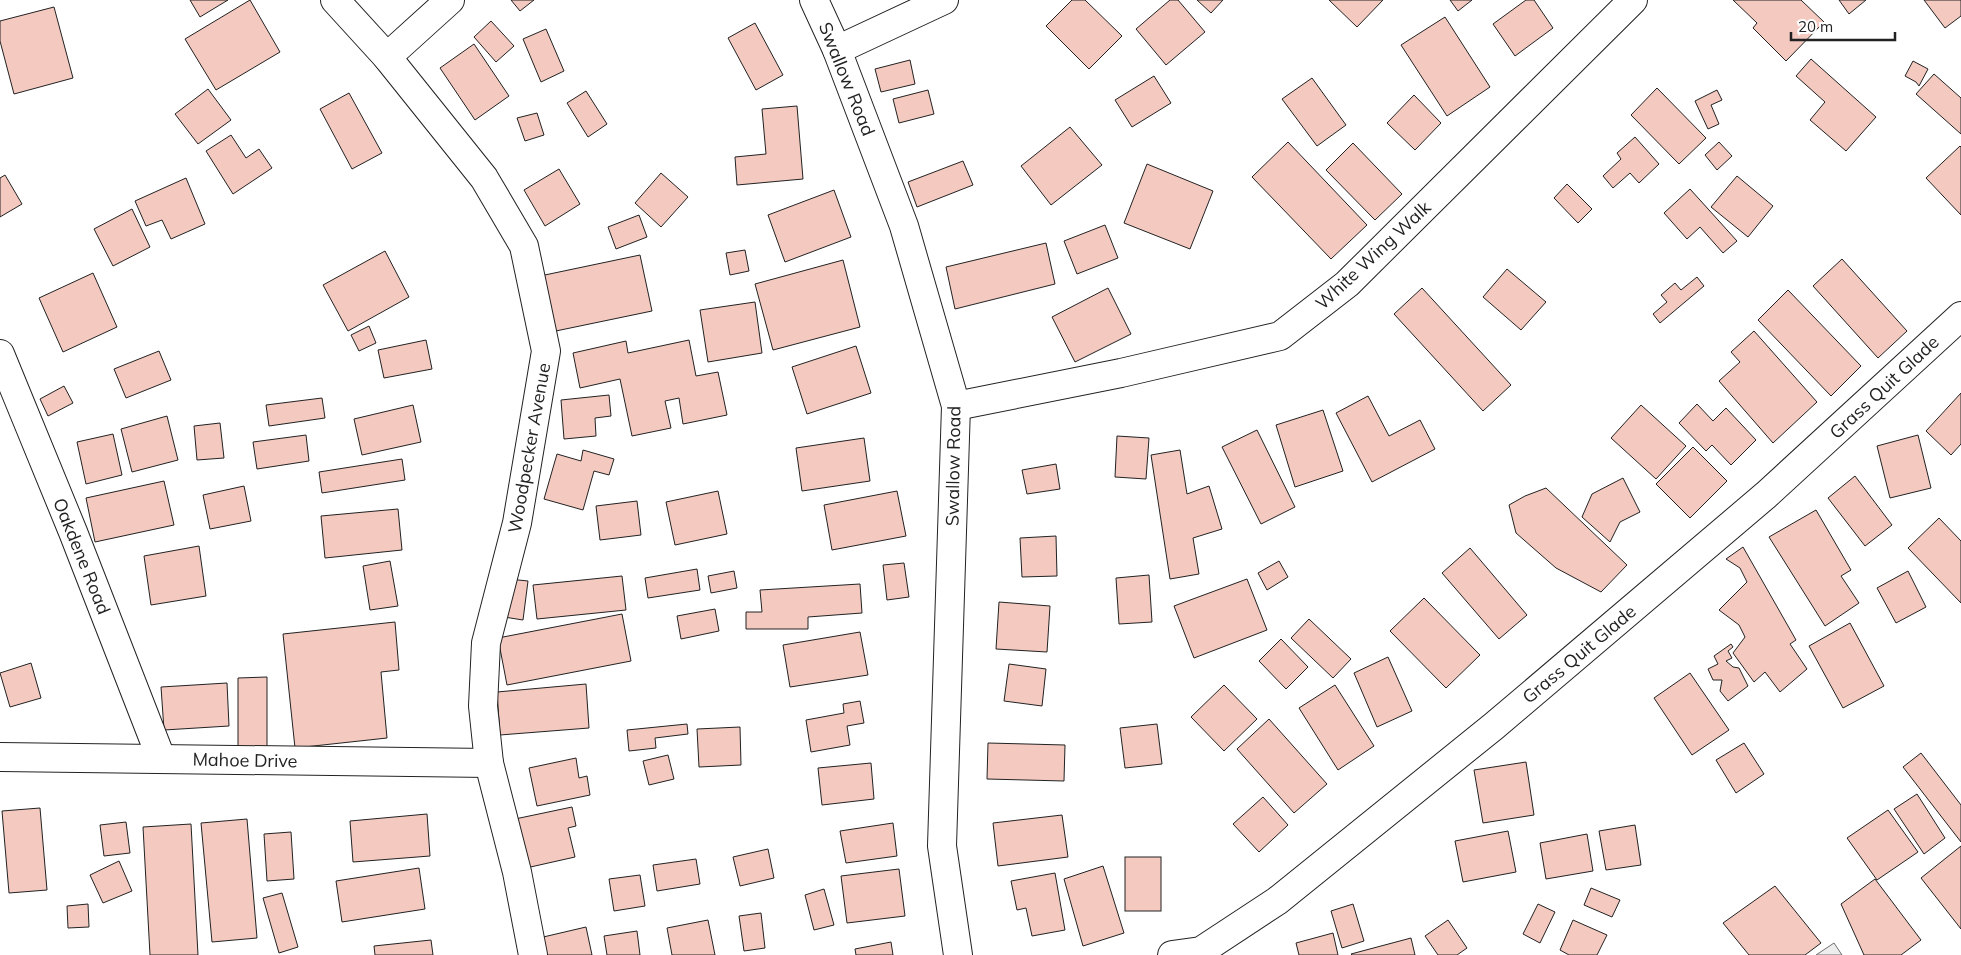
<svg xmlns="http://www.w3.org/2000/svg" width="1961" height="955" viewBox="0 0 1961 955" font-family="Mulish,sans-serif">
	<rect width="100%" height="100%" fill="#fff"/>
	<polygon fill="#ededed" stroke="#6f6f6f" points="1834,943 1842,955 1816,955"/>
	<g fill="#f3c9c0" stroke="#222">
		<polygon points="190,0 228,0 200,17"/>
		<polygon points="250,0 280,52 216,90 185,39"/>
		<polygon points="511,0 534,0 520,11"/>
		<polygon points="1072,0 1085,0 1122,36 1089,69 1046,26"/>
		<polygon points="1170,0 1178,0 1205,32 1166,65 1136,29"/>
		<polygon points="1197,0 1223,0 1211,13"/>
		<polygon points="1329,0 1383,0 1357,27"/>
		<polygon points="1450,0 1472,0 1458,11"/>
		<polygon points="1526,0 1534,0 1553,28 1515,56 1493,24"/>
		<polygon points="1733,0 1801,0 1824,22 1786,61 1753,28 1757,23"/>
		<polygon points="1839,0 1866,0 1849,14"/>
		<polygon points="1924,0 1961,0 1961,16 1945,28"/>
		<polygon points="54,7 73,78 14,94 0,41 0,21"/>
		<polygon points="1445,17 1490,87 1447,116 1401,45"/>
		<polygon points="491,21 514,46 496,62 474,37"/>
		<polygon points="755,23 783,75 756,90 728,38"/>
		<polygon points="546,29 564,71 541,82 523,39"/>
		<polygon points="474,44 509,96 475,120 440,68"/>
		<polygon points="1811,59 1876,117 1846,151 1810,120 1825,102 1796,76"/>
		<polygon points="910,60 915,84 881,92 875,69"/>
		<polygon points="1913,61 1928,69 1919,86 1916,82 1905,76"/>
		<polygon points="1934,74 1961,98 1961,134 1916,94"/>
		<polygon points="1154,76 1171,103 1132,127 1115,100"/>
		<polygon points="1312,78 1346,125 1317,146 1282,99"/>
		<polygon points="1657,88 1706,138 1679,164 1631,115"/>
		<polygon points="208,89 231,120 198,144 175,114"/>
		<polygon points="928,90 934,114 899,123 893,99"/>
		<polygon points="1717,90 1722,100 1711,105 1719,124 1708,129 1695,101"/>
		<polygon points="586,91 607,124 588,137 567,103"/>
		<polygon points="349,93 382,153 352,169 320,109"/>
		<polygon points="1414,95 1441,123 1415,150 1387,123"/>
		<polygon points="797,106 803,179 737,185 735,157 766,154 762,109"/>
		<polygon points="537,113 544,135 525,141 517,118"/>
		<polygon points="1070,127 1102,165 1051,205 1021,166"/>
		<polygon points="231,135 246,158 259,149 272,168 233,194 206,151"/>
		<polygon points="1635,137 1659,164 1639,183 1630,173 1613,188 1603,176 1621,159 1617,153"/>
		<polygon points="1288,142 1367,225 1331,259 1252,177"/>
		<polygon points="1719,142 1732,156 1717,170 1705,155"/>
		<polygon points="1353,143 1402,194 1375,220 1326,170"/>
		<polygon points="1960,146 1961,147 1961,215 1926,178"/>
		<polygon points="963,161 973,185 917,207 908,182"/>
		<polygon points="1147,164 1213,191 1190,249 1124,223"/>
		<polygon points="559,169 580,204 545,226 524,190"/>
		<polygon points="661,173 688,197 661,227 635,203"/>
		<polygon points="5,175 22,204 0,217 0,178"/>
		<polygon points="1737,176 1773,206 1748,237 1711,207"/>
		<polygon points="186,178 205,224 171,239 162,220 146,226 135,201"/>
		<polygon points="1567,184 1592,209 1578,223 1554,198"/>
		<polygon points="1690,189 1737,241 1723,253 1700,227 1687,239 1664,213"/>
		<polygon points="834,190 851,237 785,262 768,215"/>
		<polygon points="132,209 150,247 113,266 94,229"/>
		<polygon points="639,215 647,237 616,249 608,227"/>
		<polygon points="1105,225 1118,258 1077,274 1064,241"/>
		<polygon points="1046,243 1055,284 955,309 946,267"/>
		<polygon points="745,250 749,271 730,275 726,253"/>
		<polygon points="385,251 409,297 348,331 323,285"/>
		<polygon points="640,255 652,311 551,332 540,276"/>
		<polygon points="1842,259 1907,331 1878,358 1813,286"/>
		<polygon points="843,260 860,327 773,350 755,284"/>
		<polygon points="1507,269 1546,302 1521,330 1483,297"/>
		<polygon points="93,273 117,327 63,352 39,298"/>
		<polygon points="1697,277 1704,286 1660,323 1653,314 1667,302 1661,295 1675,283 1681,290"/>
		<polygon points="1108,288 1131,334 1075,362 1052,317"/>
		<polygon points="1422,288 1511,385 1483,411 1394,314"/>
		<polygon points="1788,290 1861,366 1831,396 1758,320"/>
		<polygon points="755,302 762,353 708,362 700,310"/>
		<polygon points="369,326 376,343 359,351 351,335"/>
		<polygon points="1754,331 1817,402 1773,443 1719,381 1740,362 1731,352"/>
		<polygon points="426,340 432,369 384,378 378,350"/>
		<polygon points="689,340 696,376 718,372 727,415 683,424 679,398 665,401 671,428 632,436 620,379 580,388 573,353 626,341 628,353"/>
		<polygon points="856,346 871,393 807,414 792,367"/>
		<polygon points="159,351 171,380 126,398 114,369"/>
		<polygon points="64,386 73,403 48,416 40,399"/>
		<polygon points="1961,393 1961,444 1951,455 1926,431"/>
		<polygon points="609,395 611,416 595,418 596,436 564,439 561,400"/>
		<polygon points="1368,396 1389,436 1420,420 1435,449 1372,482 1336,413"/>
		<polygon points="322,398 325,418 269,426 266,405"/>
		<polygon points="1697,404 1713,421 1726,408 1756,440 1731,465 1712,445 1706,451 1679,423"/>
		<polygon points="413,405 421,442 362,455 354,419"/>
		<polygon points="1641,405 1686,446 1656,479 1611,438"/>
		<polygon points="1323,410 1343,471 1295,487 1276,425"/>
		<polygon points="167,416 178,460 132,472 121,429"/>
		<polygon points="220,423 224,458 197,460 194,426"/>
		<polygon points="1257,430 1295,507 1261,524 1222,447"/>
		<polygon points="113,434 122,475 86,484 77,442"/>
		<polygon points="306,435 309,461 257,469 253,442"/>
		<polygon points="1918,435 1931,488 1890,498 1877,446"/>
		<polygon points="1117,436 1149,438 1146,479 1115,477"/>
		<polygon points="864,438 870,481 802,491 796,448"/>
		<polygon points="1693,447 1727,481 1690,518 1656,484"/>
		<polygon points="583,450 614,459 609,475 594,471 583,510 544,499 557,454 581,461"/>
		<polygon points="1180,450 1187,494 1209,486 1222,529 1193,538 1199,574 1170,579 1151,455"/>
		<polygon points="402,459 405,480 322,493 319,472"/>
		<polygon points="1056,464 1060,489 1027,494 1022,470"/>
		<polygon points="1855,476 1892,525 1865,546 1828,498"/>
		<polygon points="1623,478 1640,512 1620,522 1610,542 1582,517 1592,494"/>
		<polygon points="164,481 174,525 95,542 86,498"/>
		<polygon points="244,486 251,521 210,529 203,495"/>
		<polygon points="1546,488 1627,565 1601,592 1556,568 1516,533 1509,505 1525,496"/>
		<polygon points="718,491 727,534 675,545 666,502"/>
		<polygon points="897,491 906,536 832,550 824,505"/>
		<polygon points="637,501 641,535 600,540 596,506"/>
		<polygon points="398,509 402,550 325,558 321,516"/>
		<polygon points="1816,510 1851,570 1841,576 1859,603 1825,626 1769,537"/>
		<polygon points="1939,518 1961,541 1961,603 1908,548"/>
		<polygon points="1056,536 1057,576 1022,577 1020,538"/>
		<polygon points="199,546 206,596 151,605 144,556"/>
		<polygon points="1743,547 1796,640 1790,644 1807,669 1780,692 1765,672 1754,682 1733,653 1745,637 1739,625 1719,610 1747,582 1740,568 1726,559"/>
		<polygon points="1470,548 1527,615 1499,639 1442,573"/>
		<polygon points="390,561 398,606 370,610 363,566"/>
		<polygon points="1279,561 1288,577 1267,590 1258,573"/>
		<polygon points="904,563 909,597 887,600 883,565"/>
		<polygon points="697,569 700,590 648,598 645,578"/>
		<polygon points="734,571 737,588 711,593 708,576"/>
		<polygon points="1908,571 1926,607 1896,623 1877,588"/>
		<polygon points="1149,575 1152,622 1119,624 1116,578"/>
		<polygon points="622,576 626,610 537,619 533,585"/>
		<polygon points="509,579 528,581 523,620 504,617"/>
		<polygon points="1247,579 1267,630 1194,658 1174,606"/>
		<polygon points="860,584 862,613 808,617 808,629 746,629 746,612 762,612 760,590"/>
		<polygon points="1424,598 1480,655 1446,688 1390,631"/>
		<polygon points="999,602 1050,606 1047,652 996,649"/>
		<polygon points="715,609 719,631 681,639 677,616"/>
		<polygon points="622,614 631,661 507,685 498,638"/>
		<polygon points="1309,619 1351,659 1333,678 1291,638"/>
		<polygon points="395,622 399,670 381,672 387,738 295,748 283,634"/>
		<polygon points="1850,623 1884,686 1843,708 1809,646"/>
		<polygon points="860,632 868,675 790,687 783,645"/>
		<polygon points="1281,639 1308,667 1286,689 1259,661"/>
		<polygon points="1731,644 1733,647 1728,651 1732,658 1726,661 1733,667 1739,668 1748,686 1728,701 1720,691 1722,680 1713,680 1708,669 1718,664 1714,656"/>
		<polygon points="1388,657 1412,711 1377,727 1354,673"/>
		<polygon points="31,663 41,698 10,707 0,673"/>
		<polygon points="1009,664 1046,669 1042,706 1004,701"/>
		<polygon points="1690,673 1729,730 1692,755 1654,698"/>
		<polygon points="267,677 267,747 238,747 238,678"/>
		<polygon points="227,683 229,726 164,730 161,687"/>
		<polygon points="586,684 589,728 500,735 497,692"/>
		<polygon points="1224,685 1257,719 1224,751 1191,717"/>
		<polygon points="1335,685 1374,746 1338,770 1299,708"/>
		<polygon points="860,701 864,723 847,726 850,745 811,752 806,720 844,713 843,704"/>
		<polygon points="1269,719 1327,784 1294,813 1237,749"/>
		<polygon points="687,724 688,734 655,738 656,748 629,751 627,730"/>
		<polygon points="1157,724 1162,764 1125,768 1120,728"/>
		<polygon points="740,727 741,765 699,767 697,729"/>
		<polygon points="988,743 1065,745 1064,781 987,779"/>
		<polygon points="1744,743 1764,774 1736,793 1716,760"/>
		<polygon points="1921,753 1961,805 1961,842 1903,767"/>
		<polygon points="668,755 674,779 649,785 643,761"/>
		<polygon points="576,758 579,778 587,776 590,795 537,806 529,768"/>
		<polygon points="1526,762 1534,815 1483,823 1474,770"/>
		<polygon points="871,763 874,799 822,805 818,768"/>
		<polygon points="1917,794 1945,838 1924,854 1894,809"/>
		<polygon points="1263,797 1288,825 1259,852 1233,824"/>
		<polygon points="572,807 576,826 568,828 575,857 526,868 515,819"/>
		<polygon points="40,808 47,890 9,893 2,811"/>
		<polygon points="1888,810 1918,852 1877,880 1847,838"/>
		<polygon points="427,814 430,856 353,862 350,821"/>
		<polygon points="1062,815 1068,857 998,866 993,823"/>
		<polygon points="247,819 257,938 212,942 201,823"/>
		<polygon points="126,822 130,853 104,856 100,825"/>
		<polygon points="893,823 897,856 846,863 840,831"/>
		<polygon points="191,824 198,955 150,955 143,827"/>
		<polygon points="1635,825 1641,865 1606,870 1599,831"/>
		<polygon points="1508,831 1516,872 1463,882 1455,841"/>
		<polygon points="291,832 294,879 267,881 264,834"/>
		<polygon points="1587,834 1593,871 1546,879 1540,843"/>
		<polygon points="1961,846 1961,929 1921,878"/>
		<polygon points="768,849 774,878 740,886 733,857"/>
		<rect x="1125" y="857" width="36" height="54"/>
		<polygon points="696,859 700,884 657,891 653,865"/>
		<polygon points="119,861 132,891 103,903 90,875"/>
		<polygon points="1103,866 1124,933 1083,946 1064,879"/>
		<polygon points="419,868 425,909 342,922 336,881"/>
		<polygon points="899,869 905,916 847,923 841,876"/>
		<polygon points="1055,873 1065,930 1032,936 1026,908 1017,910 1011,881"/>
		<polygon points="640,875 645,906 614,911 609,879"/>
		<polygon points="1875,879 1921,940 1901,955 1864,955 1841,904"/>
		<polygon points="1775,886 1821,943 1805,955 1749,955 1723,923"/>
		<polygon points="1591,888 1620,900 1612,917 1584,905"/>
		<polygon points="824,889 834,925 814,930 805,895"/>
		<polygon points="282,893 298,947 279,953 263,898"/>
		<polygon points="88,904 89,927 68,928 67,906"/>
		<polygon points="1353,904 1364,941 1342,948 1331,911"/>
		<polygon points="1538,904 1555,912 1540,943 1523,934"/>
		<polygon points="761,913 765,948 744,951 739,916"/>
		<polygon points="708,920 715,955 672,955 667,928"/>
		<polygon points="1448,920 1467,948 1457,955 1438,955 1425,936"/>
		<polygon points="1573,920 1607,935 1597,955 1569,955 1560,950"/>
		<polygon points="586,927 592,955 543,955 539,938"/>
		<polygon points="637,931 640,955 607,955 604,936"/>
		<polygon points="1333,933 1338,955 1299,955 1296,943"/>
		<polygon points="1411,938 1415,955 1352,955 1351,954"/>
		<polygon points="431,940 433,955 375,955 374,946"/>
		<polygon points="891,942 893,955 856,955 855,949"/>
	</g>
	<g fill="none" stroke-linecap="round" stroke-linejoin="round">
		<g stroke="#222" stroke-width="30">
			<g id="minor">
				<polyline points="335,0 387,57 484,178 524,246 546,351 517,523 486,643 483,706 489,763 517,872 533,955"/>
				<polyline points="814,0 837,50 904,226 956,406 942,846 958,955"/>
				<polyline points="837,50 944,0"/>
				<polyline points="387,57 450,0"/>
				<polyline points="0,354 73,532 161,758"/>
				<polyline points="956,406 1121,373 1280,336 1347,284 1633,0"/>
				<polyline points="0,757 489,763"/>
				<polyline points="1172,955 1201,951 1277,901 1494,726 1766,495 1961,316"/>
			</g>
		</g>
		<use href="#minor" stroke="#fff" stroke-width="28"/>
	</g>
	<g text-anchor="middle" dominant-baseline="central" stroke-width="4" stroke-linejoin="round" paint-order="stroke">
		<g font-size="18" fill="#222" stroke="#fff">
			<text transform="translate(847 79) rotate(68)">Swallow Road</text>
			<text transform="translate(1373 255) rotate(-43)">White Wing Walk</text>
			<text transform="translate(1884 387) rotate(-43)">Grass Quit Glade</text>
			<text transform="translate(529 448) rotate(-80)">Woodpecker Avenue</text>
			<text transform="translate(953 466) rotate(-89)">Swallow Road</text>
			<text transform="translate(82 556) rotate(68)">Oakdene Road</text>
			<text transform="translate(1579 654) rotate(-40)">Grass Quit Glade</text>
			<text transform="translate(245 760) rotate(1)">Mahoe Drive</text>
		</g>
	</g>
	<path d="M1791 32v8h104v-8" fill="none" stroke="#222222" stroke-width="2.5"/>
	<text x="1798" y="32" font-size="15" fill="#222222" stroke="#ffffff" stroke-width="4" paint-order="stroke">20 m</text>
</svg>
